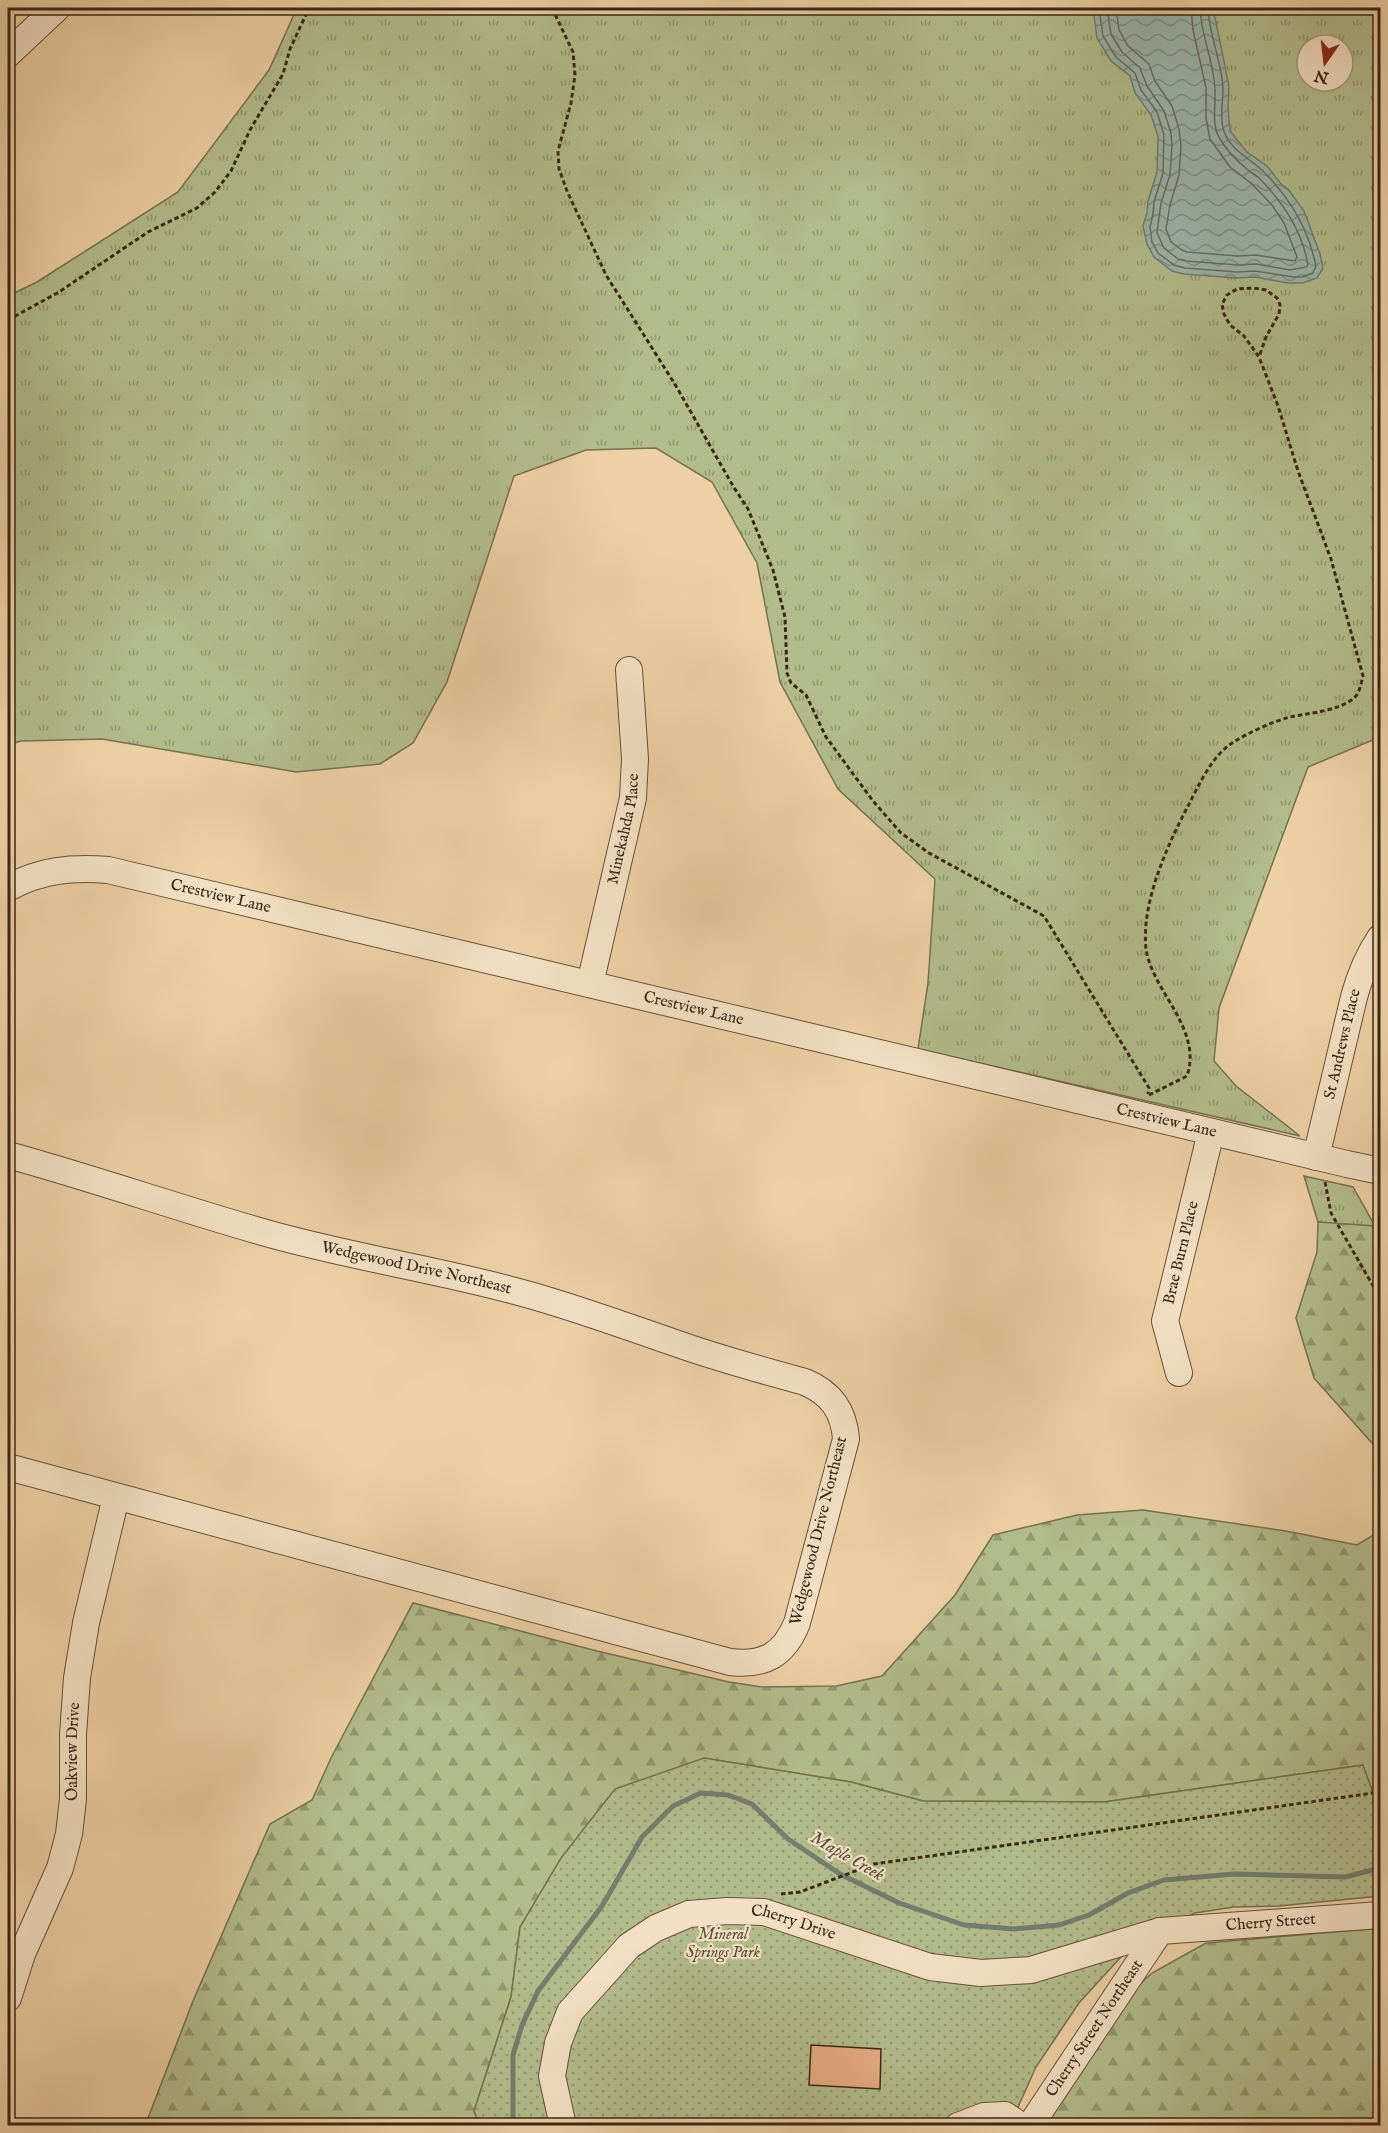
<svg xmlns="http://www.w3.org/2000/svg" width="1388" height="2133" viewBox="0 0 1388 2133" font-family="'IM FELL English',serif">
	<defs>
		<pattern id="grass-tufts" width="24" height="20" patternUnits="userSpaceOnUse" patternTransform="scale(1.5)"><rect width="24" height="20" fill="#b2bc8b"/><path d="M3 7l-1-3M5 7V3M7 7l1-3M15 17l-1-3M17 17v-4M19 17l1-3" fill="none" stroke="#929971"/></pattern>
		<pattern id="forest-firs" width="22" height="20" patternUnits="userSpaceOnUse" patternTransform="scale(1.5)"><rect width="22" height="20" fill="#b2bc8b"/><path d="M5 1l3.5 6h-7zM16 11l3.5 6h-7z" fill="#929971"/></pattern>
		<pattern id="park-dots" width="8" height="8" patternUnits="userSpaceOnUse" patternTransform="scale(1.5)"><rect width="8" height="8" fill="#b2bc8b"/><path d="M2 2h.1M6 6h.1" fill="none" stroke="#929971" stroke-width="1.8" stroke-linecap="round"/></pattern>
		<pattern id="water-waves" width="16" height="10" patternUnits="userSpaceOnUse" patternTransform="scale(1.5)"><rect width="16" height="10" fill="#9ab6ac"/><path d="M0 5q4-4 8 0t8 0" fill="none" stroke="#7f948b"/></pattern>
	</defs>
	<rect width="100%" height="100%" fill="#edd0a4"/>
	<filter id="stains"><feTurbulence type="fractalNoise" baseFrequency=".00333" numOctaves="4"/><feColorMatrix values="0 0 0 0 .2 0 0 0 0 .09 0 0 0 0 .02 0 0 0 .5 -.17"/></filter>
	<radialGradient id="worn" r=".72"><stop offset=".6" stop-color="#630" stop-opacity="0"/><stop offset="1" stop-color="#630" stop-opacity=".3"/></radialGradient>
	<g fill="url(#grass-tufts)" stroke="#767251" stroke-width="1.5" fill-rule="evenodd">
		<path d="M297,8H1380V737L1308,767L1219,1008L1214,1061L1236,1086L1300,1136L918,1049L928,983L935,879L838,789L780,682L757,563L712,482L656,448L586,450L514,476L447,682L413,743L380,764L296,772L102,739L21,741L8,745V296L37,282L178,192L269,70ZM1307,45H1343V81H1307Z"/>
		<polygon points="1304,1176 1353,1187 1380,1235 1318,1222"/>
	</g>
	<g fill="url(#forest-firs)" stroke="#767251" stroke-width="1.5">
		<polygon points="1318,1222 1375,1226 1380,1235 1380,1452 1314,1378 1296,1318 1317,1252"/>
		<polygon points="1143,1510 1286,1531 1357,1545 1380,1531 1380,1812 1362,1765 1104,1802 923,1801 851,1782 704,1758 520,1927 511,1997 474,2111 480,2125 145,2126 193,2001 270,1824 312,1800 331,1758 413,1603 597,1651 729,1682 762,1687 836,1686 882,1676 955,1595 993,1535 1077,1515"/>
		<polygon points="1380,1928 1380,2125 1043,2126 1080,2040 1152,1973 1206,1943"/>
	</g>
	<polygon fill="url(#park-dots)" stroke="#767251" stroke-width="1.5" points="704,1758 851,1782 923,1801 1104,1802 1363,1765 1380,1812 1380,1896 1279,1906 1234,1907 1195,1913 1130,1947 1079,2003 1036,2067 1018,2107 1015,2125 480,2126 474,2111 511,1997 520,1927 561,1858 615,1789"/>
	<polygon fill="url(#water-waves)" stroke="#747d70" stroke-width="1.5" points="1093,8 1213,8 1229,86 1228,107 1230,131 1247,152 1267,166 1281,184 1288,189 1304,211 1320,254 1323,268 1317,278 1303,283 1288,283 1255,277 1236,278 1184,274 1172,271 1154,257 1147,244 1143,226 1147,213 1148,201 1157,172 1158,136 1151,115 1135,93 1130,76 1111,61 1097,38"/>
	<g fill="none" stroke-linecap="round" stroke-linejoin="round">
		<g stroke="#6a6e62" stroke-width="1.5">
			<path d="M1099,8L1103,36L1116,57L1135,73L1141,90L1157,112L1164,135L1163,173L1154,202L1153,214L1150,227L1152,242L1158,253L1174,265L1185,268L1237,272L1255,271L1294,277H1302L1313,273L1316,266C1308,228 1291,200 1264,172C1251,159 1233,152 1225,134C1219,120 1223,103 1223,88C1222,63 1209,35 1208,8"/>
			<path d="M1107,8L1111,34L1122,52L1140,68L1147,86L1164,111L1171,133L1172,146L1170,175L1161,203L1157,233L1164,248L1178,259L1186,261L1238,265L1256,264L1290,270L1306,267L1308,265C1302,230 1283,202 1259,178C1256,175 1251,173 1248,170C1237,161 1227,151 1220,139C1211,125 1216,105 1215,89C1214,63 1201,35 1200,8"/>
			<polyline points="1116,8 1119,30 1128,46 1149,64 1155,81 1172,106 1179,129 1181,145 1179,175 1170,205 1166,229 1171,242 1182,250 1187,252 1238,256 1256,255 1295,261 1297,257 1284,223 1272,205 1252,184 1230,167 1210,139 1206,118 1206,88 1193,30 1191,8"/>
		</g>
		<polyline stroke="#747d70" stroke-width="5" points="513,2126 513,2055 522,2025 538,1991 602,1906 642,1837 673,1806 701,1793 728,1795 752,1804 788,1839 840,1874 899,1903 964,1925 1014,1929 1059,1925 1089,1915 1128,1893 1164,1880 1234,1874 1345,1877 1380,1868"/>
	</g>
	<polygon fill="#e7ab84" stroke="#3a2717" stroke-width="1.5" points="811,2045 881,2049 880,2089 809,2085"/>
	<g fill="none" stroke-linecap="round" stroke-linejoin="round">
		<g stroke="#67513a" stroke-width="28">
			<g id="minor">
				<polyline points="8,54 57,8"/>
				<path id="s1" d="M8,888C40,870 72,867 108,870L1347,1164L1380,1171"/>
				<path id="s2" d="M590,984L633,798L635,759L629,670"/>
				<path id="s3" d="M8,1155C92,1178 175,1207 259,1231C344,1256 431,1268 515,1291C569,1305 622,1325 675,1343C717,1358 761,1370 805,1382C831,1393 844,1411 846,1439L797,1623C784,1655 764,1666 730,1662L8,1467"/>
				<path id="s4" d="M1316,1157L1354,997C1360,975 1368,956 1380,938"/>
				<path id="s5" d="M1179,1373L1165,1321L1211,1132"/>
				<path id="s6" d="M8,1998L22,1954L60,1868L69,1834L73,1799V1735L77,1678L86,1623L116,1497"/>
				<path id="s7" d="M563,2126L552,2076L558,2043L570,2012L629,1946L656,1928L689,1914L727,1911L764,1912L930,1967L981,1973L1031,1970L1160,1931L1380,1915"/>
				<polyline points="958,2126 984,2116 1005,2115 1021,2126"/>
				<path id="s8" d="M1030,2126L1160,1931"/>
			</g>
		</g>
		<g stroke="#3a2717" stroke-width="3" stroke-dasharray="4.5 3" stroke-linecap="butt">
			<polyline points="552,8 573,52 575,75 571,103 558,151 559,169 567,191 606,275 676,386 733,486 748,509 773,570 785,617 787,673 791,683 806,695 826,737 873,801 901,833 929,853 1044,916 1149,1088 1148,1094"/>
			<polyline points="8,320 59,292 148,232 197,208 215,192 231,171 250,130 283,74 290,49 309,8"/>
			<path d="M1149,1095L1187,1076C1203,1029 1152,991 1146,949C1141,903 1167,846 1188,806C1199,785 1211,757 1232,743C1248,733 1271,722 1290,717C1308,713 1341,711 1355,697C1360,692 1361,683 1363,676L1331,559L1298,471L1278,406L1259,357L1244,336L1230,325L1224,314L1222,304L1227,295L1237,289L1253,288L1266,290L1277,298L1280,305L1279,314L1266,337L1259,357"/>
			<polyline points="1325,1182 1331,1213 1380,1298"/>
			<polyline points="781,1894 800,1892 874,1864 1380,1792"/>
		</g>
		<use href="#minor" stroke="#f3e0c4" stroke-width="26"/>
	</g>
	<g text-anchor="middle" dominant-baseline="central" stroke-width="4.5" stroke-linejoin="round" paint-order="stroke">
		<g font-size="16" fill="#3a2717" stroke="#f3e0c4">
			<text stroke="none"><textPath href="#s2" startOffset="159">Minekahda Place</textPath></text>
			<text stroke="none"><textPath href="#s1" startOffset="219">Crestview Lane</textPath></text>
			<text stroke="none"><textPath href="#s1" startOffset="705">Crestview Lane</textPath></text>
			<text stroke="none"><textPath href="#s4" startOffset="116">St Andrews Place</textPath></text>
			<text stroke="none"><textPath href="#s1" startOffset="1191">Crestview Lane</textPath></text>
			<text stroke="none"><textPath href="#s5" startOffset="124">Brae Burn Place</textPath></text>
			<text stroke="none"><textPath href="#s3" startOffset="424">Wedgewood Drive Northeast</textPath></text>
			<text transform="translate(819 1531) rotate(-76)">Wedgewood Drive Northeast</text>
			<text stroke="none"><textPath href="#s6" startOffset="258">Oakview Drive</textPath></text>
			<text stroke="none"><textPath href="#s7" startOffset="872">Cherry Street</textPath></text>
			<text stroke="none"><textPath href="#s7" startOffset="381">Cherry Drive</textPath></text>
			<text stroke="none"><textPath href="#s8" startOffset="117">Cherry Street Northeast</textPath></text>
		</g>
		<g font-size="16" font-style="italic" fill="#584c34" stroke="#f3e0c4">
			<text x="723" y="1935">Mineral<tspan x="723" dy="18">Springs Park</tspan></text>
		</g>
		<g font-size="18" font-style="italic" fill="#524b3c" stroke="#f3e0c4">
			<text transform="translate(847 1857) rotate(30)">Maple Creek</text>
		</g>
	</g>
	<rect width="1388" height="2133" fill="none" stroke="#edd0a4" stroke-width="30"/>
	<rect x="9" y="9" width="1370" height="2115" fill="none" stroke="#3a2717" stroke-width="3"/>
	<rect x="15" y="15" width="1358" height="2103" fill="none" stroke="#3a2717" stroke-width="1.5"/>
	<g transform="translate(1325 63) rotate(194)"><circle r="28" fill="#f3e0c4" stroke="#a9967f" stroke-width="1.5"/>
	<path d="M0-4.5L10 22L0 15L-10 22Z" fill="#8f2418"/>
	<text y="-9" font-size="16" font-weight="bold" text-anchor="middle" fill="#3a2717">N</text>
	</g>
	<rect width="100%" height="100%" filter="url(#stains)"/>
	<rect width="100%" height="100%" fill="url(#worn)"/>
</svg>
